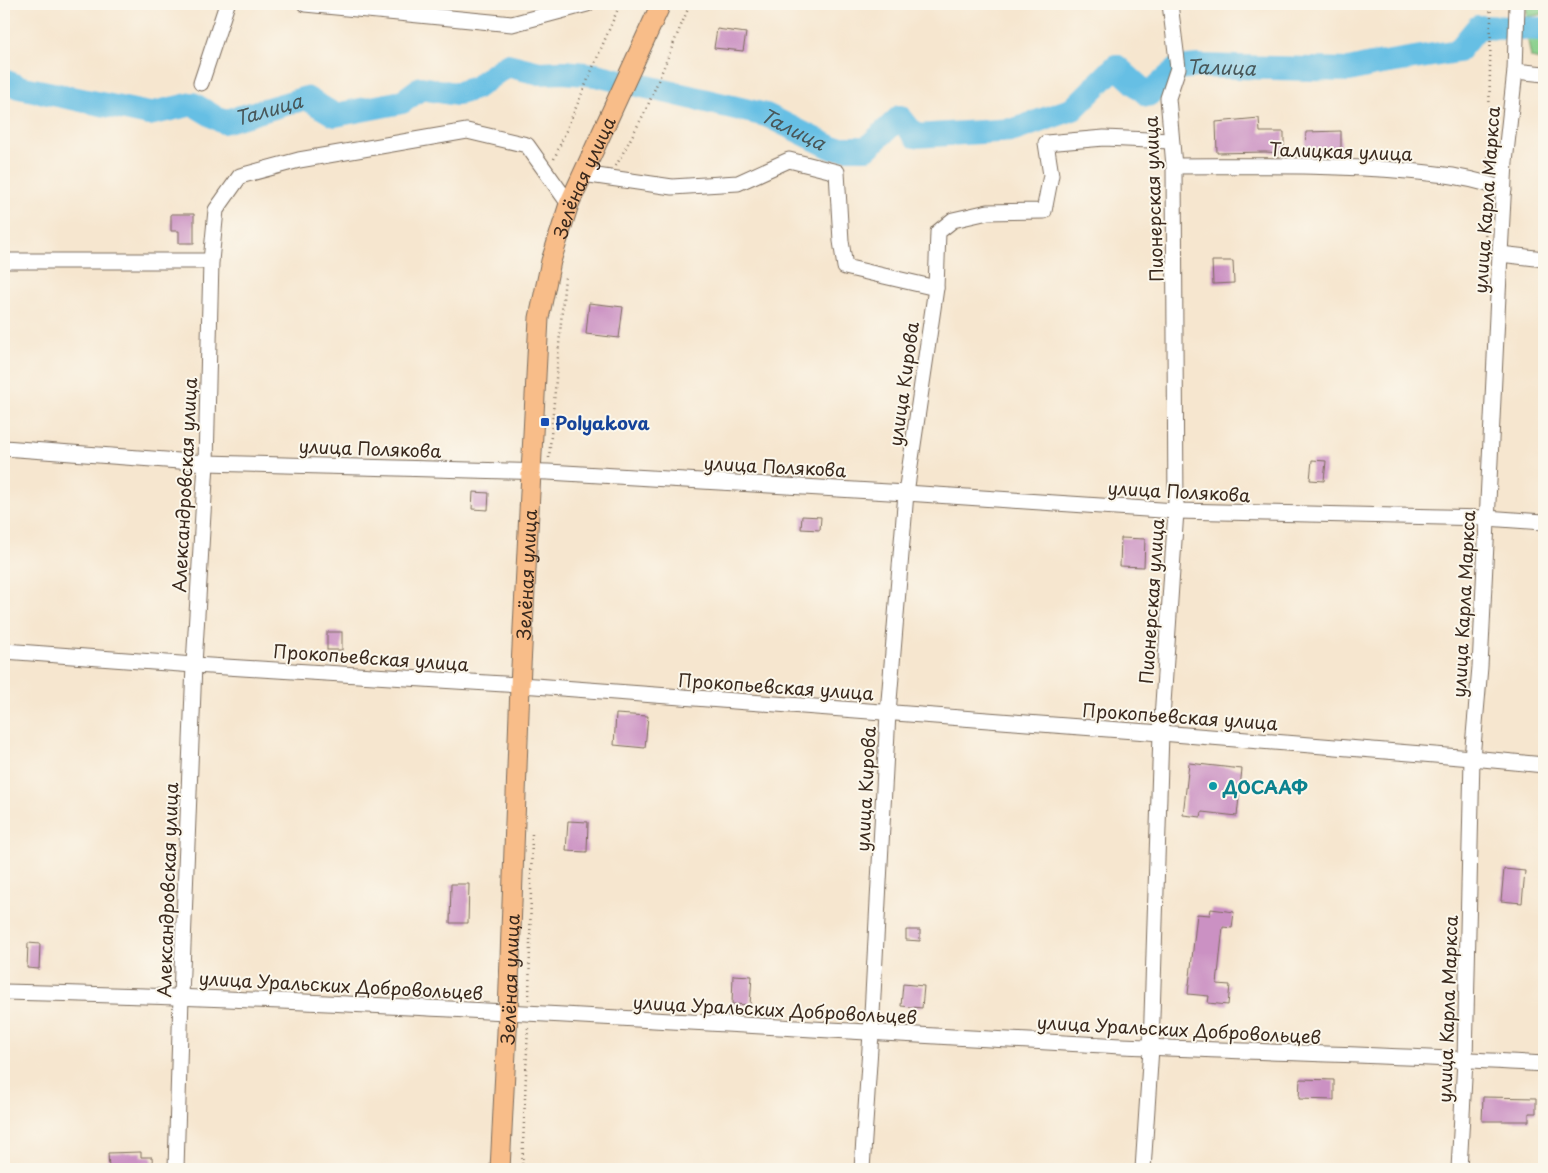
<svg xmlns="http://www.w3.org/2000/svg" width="1548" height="1173" viewBox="0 0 1548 1173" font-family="'Playpen Sans',sans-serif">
	<rect width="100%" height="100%" fill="#fbf7ec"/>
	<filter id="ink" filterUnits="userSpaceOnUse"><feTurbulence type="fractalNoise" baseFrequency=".02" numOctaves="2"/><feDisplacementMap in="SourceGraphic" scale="10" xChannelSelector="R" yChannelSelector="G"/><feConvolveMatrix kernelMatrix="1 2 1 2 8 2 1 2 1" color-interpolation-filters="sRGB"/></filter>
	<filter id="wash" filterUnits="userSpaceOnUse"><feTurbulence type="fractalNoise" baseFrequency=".0096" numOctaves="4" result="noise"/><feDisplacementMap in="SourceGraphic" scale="20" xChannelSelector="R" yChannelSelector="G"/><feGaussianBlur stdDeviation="1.12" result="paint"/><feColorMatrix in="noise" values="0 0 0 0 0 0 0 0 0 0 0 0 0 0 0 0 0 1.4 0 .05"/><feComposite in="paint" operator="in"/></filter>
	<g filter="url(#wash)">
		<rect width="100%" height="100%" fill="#f6e6cf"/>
		<g fill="#87cf8a" stroke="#617c54">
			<polygon points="1526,4 1544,4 1544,14 1527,17"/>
			<polygon points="1544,19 1544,61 1531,58 1527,36 1532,21"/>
		</g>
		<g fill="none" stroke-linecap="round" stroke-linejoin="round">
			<path stroke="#66bfe4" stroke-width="24" id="s1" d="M4,81L19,87L149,114L193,104L223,122L306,98L335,115L402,102L421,88L456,94L475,88L507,65L539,73L564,72L596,75L766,115L833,148H867L900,117L915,136L1014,130L1073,109L1116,66L1148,95L1178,68L1198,66L1349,70L1371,65L1458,51L1478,27L1544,29"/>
		</g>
		<g id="blocks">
			<g fill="#cb91c3">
				<polygon points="717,29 746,33 743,51 714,48"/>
				<polygon points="1259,118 1260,132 1284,132 1284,153 1265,152 1217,153 1216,122"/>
				<polygon points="1341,131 1341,152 1305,154 1306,132"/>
				<polygon points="171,214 194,214 194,243 179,243 179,231 171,231"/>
				<polygon points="1212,261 1233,261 1234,283 1213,284"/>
				<polygon points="589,303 623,307 619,338 586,334"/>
				<polygon points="1312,460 1326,461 1324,481 1310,480"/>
				<polygon points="473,492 489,493 488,510 472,509"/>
				<polygon points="802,516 821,517 820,530 801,529"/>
				<polygon points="1121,538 1145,539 1144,567 1120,566"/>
				<rect x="327" y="632" width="15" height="18"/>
				<polygon points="616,714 648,716 645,748 614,745"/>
				<polygon points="1189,763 1242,769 1237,816 1202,812 1201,817 1183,815"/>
				<polygon points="568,821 588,822 587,852 566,851"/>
				<polygon points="1504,869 1525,871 1522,903 1501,901"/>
				<polygon points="451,884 469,884 468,923 450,923"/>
				<polygon points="1211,909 1234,912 1232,928 1223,927 1217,984 1230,985 1228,1005 1208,1003 1209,996 1188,994 1197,914 1210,915"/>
				<polygon points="906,930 920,930 920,941 906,940"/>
				<polygon points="28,943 40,944 39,969 27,968"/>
				<polygon points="733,975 752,976 750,1005 732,1004"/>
				<polygon points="903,984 924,986 922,1008 901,1006"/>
				<polygon points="1300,1079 1334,1080 1334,1100 1299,1099"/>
				<polygon points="1483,1097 1536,1098 1536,1113 1529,1113 1529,1121 1482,1121"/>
				<polygon points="141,1152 141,1157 152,1157 153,1169 109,1169 108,1153"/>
			</g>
		</g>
	</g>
	<g filter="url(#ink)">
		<use href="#blocks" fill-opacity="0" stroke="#7c6c5c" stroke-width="1"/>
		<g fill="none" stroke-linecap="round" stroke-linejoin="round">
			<g stroke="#7c6c5c" stroke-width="17">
				<g id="minor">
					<polyline points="305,4 512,24 587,4"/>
					<polyline points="1515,71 1544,74"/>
					<polyline points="201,83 227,4"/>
					<path d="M1174,166C1252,166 1330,164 1407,171C1440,174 1474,177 1504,190"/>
					<polyline points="583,174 672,187 738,183 789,160 837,172 841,241 845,267 936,288"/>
					<polyline points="1500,254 1544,259"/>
					<polyline points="4,261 211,261"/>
					<polyline points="4,448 206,463 548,472 906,493 1176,511 1486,518 1544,522"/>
					<polyline points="4,651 194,665 535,686 1161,733 1472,758 1544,765"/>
					<path d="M4,992C358,1000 711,1024 1064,1043C1224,1052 1385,1054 1544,1064"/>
					<polyline points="176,1169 181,996 194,665 206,463 211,261 216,210 240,176 299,160 467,131 527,145 569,204"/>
					<polyline points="862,1169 871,1033 888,713 906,493 936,288 938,232 953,220 988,212 1044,211 1051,175 1046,143 1104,138 1171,141"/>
					<polyline points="1143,1169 1151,1048 1161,733 1176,511 1174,166 1168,98 1178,68 1170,4"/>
					<polyline points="1459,1169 1465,1060 1472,758 1480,667 1500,254 1505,162 1515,71 1517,4"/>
				</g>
			</g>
			<g stroke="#7c6c5c" stroke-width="21">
				<g id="major">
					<path id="s2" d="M500,1169L508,1012L520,686L539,318L551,261L569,204L661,4"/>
				</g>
			</g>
			<g stroke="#7c6c5c" stroke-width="2.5" stroke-dasharray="1 4" stroke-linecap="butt">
				<polyline points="554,159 620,4"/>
				<polyline points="616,166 646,110 690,4"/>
				<polyline points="1488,172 1491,17 1490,4"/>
				<polyline points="1484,266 1487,197"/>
				<polyline points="549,458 565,277"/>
				<polyline points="529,1000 532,833"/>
				<polyline points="522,1169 528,1026"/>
			</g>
			<use href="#minor" stroke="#fff" stroke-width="15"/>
			<use href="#major" stroke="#f8bd89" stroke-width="19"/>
		</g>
	</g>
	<rect fill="#1a4fb4" stroke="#fbf7ec" stroke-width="2" x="540" y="417" width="10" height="10" rx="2.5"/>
	<circle fill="#0f9aa8" stroke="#fbf7ec" stroke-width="2" cx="1213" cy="786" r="5"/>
	<g text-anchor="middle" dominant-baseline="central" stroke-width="4" stroke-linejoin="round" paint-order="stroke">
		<g font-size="18" fill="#3b2a1e" stroke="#fbf7ec">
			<text transform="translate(1341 151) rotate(2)">Талицкая улица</text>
			<text stroke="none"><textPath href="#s2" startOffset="1000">Зелёная улица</textPath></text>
			<text transform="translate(1153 199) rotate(-92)">Пионерская улица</text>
			<text transform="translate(1486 200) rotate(-86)">улица Карла Маркса</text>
			<text transform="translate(903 384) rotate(-82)">улица Кирова</text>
			<text transform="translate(370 448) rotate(2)">улица Полякова</text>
			<text transform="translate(775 466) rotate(3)">улица Полякова</text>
			<text transform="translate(184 485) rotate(-87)">Александровская улица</text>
			<text transform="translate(1179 491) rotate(3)">улица Полякова</text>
			<text stroke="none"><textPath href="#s2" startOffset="595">Зелёная улица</textPath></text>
			<text transform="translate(1151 601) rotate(-86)">Пионерская улица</text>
			<text transform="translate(1463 604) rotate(-87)">улица Карла Маркса</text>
			<text transform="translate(371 657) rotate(4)">Прокопьевская улица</text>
			<text transform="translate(776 686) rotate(4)">Прокопьевская улица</text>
			<text transform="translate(1180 716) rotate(4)">Прокопьевская улица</text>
			<text transform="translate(865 789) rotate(-87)">улица Кирова</text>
			<text transform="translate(167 890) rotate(-88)">Александровская улица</text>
			<text stroke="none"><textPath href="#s2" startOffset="190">Зелёная улица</textPath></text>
			<text transform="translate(341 985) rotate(3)">улица Уральских Добровольцев</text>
			<text transform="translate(775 1009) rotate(3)">улица Уральских Добровольцев</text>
			<text transform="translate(1447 1009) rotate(-88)">улица Карла Маркса</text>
			<text transform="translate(1179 1029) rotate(3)">улица Уральских Добровольцев</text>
		</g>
		<g font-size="18" font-weight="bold" fill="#164399" stroke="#fbf7ec" text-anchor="start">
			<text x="555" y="422">Polyakova</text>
		</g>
		<g font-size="18" font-weight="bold" fill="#0d838f" stroke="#fbf7ec" text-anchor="start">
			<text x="1223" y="786">ДОСААФ</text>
		</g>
		<g font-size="19" font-style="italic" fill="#485759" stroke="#fbf7ec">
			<text stroke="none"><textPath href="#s1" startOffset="1328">Талица</textPath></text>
			<text stroke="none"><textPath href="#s1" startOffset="276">Талица</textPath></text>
			<text stroke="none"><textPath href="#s1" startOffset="831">Талица</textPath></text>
		</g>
	</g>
	<rect width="1548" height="1173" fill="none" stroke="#fbf7ec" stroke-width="20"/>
</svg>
